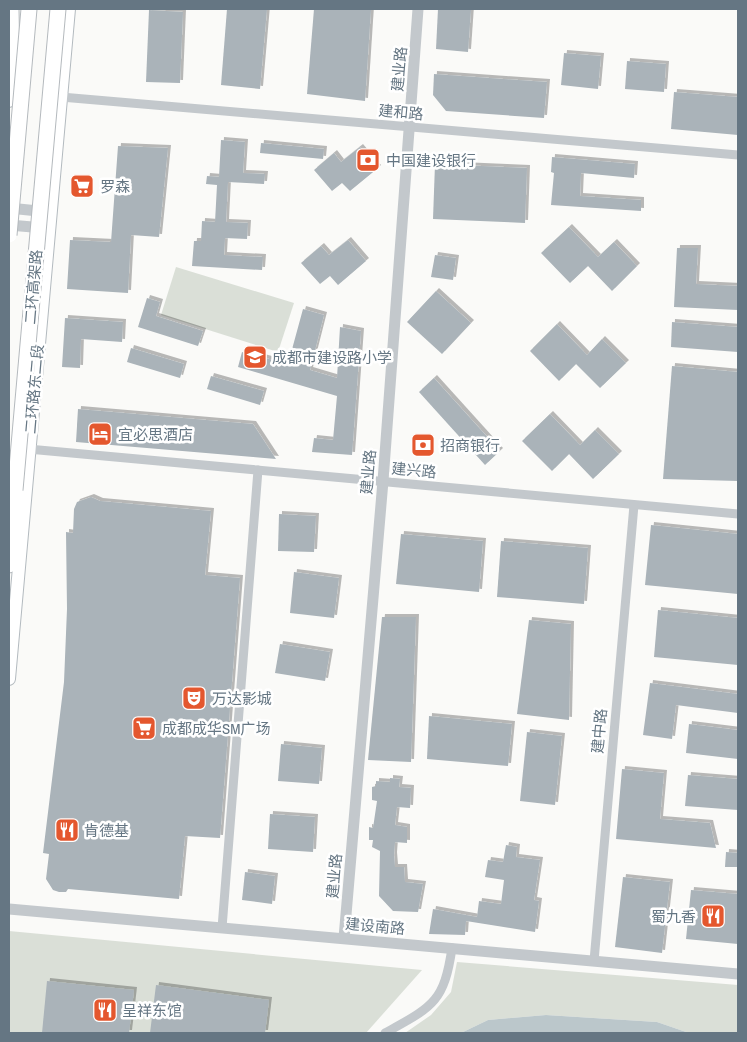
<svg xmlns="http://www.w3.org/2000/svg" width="747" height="1042" viewBox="0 0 747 1042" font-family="'Archivo Narrow','Noto Sans SC',sans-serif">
	<defs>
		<filter id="shadow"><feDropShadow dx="3" dy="-3" stdDeviation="0" flood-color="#0004"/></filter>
	</defs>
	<rect width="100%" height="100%" fill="#fafaf8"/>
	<g fill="#dadfd7">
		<polygon points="176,267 294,303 278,352 161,315"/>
		<polygon points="9,931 422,970 366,1033 9,1033"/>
		<polygon points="457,962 738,985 738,1033 689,1033 657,1022 546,1015 488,1020 461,1033 405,1033 431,1015 451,992"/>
	</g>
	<polygon fill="#bbc7cb" points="546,1015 657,1022 689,1033 461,1033 488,1020"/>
	<g fill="#aab3b9" filter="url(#shadow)">
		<polygon points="227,9 267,9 260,89 221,85"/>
		<polygon points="314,9 371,9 365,101 307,94"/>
		<polygon points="438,9 471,9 468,52 436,49"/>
		<polygon points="149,10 183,12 180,83 146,82"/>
		<polygon points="564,53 601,56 598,89 561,85"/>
		<polygon points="627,61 666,64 664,92 625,89"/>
		<polygon points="434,74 547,82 544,118 446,111 433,95"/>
		<polygon points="674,92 738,97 738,135 671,129"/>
		<polygon points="221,140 245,142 243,173 265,174 264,184 228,182 226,222 248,223 247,239 225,238 224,255 263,257 262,270 192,266 194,241 201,241 202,221 215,222 217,185 206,184 207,176 219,177"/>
		<polygon points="261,143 324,149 323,159 260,153"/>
		<polygon points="118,146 168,148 159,237 131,235 128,293 67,289 70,240 111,242"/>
		<polygon points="360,147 378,168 350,191 342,183 332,191 314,170 334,153 341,162"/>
		<polygon points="552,157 635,164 634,178 581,173 580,196 641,200 641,211 551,205 554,173 551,172"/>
		<polygon points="435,164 527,168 525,223 433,219"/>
		<polygon points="569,227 598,257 614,242 637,266 612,291 588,266 570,283 541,253"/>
		<polygon points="348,240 366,261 338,285 330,276 320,284 301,263 321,246 329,255"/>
		<polygon points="677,248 698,248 696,284 738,286 738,310 674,307"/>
		<polygon points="435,255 456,258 453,280 431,277"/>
		<polygon points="436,291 471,323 442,354 407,322"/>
		<polygon points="147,298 160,302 156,316 203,331 198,346 138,327"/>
		<polygon points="303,309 324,315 310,370 337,378 340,327 361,331 352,455 312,452 314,438 333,440 337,396 238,367 242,352 288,364"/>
		<polygon points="65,318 123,322 122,342 81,339 80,368 62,367"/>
		<polygon points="672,322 738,327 738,352 671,347"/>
		<polygon points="557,324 587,355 602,339 626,363 600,388 576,364 559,381 530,351"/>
		<polygon points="131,348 184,364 180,378 127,362"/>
		<polygon points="672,366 738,372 738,481 663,479"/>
		<polygon points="211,376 264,391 260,405 207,389"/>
		<polygon points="434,378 500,451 485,465 419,392"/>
		<polygon points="78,409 253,424 276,459 76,442"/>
		<polygon points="550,414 580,445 595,430 619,454 593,479 569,454 552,471 522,441"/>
		<polygon points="91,497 100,501 211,511 205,575 240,578 220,838 185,836 179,899 68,889 66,892 59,892 53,890 46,879 49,854 43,853 64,682 67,609 66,532 73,533 74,509 77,502"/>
		<polygon points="279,514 316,516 314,552 278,551"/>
		<polygon points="651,525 738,534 738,594 645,585"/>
		<polygon points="401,534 483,541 479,592 396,584"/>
		<polygon points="501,541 588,548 584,604 497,597"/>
		<polygon points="294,572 339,578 334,618 290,613"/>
		<polygon points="658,610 738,618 738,665 654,657"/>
		<polygon points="382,617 416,617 411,762 368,760"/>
		<polygon points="529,620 571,624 569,720 517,714"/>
		<polygon points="280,644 330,652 325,681 275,673"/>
		<polygon points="650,683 738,694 738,713 676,705 672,739 643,735"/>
		<polygon points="429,716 512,724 508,766 427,759"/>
		<polygon points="689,724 738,730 738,759 686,753"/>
		<polygon points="527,732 562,736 555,805 520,801"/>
		<polygon points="281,744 322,748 319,784 278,781"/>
		<polygon points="622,769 664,773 660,819 710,823 716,848 616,839"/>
		<polygon points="688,775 738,779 738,810 685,806"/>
		<polygon points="390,778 400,779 399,787 411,788 410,808 397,807 395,825 407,827 407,843 395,842 394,855 395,867 404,867 405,882 423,884 418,912 393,911 379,896 380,851 372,847 373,840 369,840 369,827 373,828 377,801 372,800 372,787 376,786 376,781 390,782"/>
		<polygon points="270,814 315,817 313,852 268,849"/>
		<polygon points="506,845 517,847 516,857 540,860 534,900 539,901 535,932 466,921 465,935 429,934 433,909 477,917 479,901 501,904 504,880 485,877 488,860 503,862"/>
		<polygon points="726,852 738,853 738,867 725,867"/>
		<polygon points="245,872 275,876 272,904 242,900"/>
		<polygon points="623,877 670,882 662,953 615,947"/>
		<polygon points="691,890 738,894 738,944 686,939"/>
		<polygon points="47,981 134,990 129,1033 42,1033"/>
		<polygon points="156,985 269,1000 265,1033 150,1033"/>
	</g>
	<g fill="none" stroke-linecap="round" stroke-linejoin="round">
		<g stroke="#b3babf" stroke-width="14">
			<g id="secondary">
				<polyline points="9,101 12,56"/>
				<polyline points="9,679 69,9"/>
			</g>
		</g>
		<g stroke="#b4b9bd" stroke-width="17">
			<g id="trunk">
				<polyline points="11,9 12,64"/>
				<polyline points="9,565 15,490"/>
			</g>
		</g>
		<g stroke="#c3c8cc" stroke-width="9">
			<polyline points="61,97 738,155"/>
			<polyline points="28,449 738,514"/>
			<polyline points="222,928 258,470"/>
			<polyline points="594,961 634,505"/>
			<path d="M385,1033C432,1007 444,1003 452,948"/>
		</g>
		<g stroke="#c3c8cc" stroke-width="11">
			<polyline points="9,208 48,212"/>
			<polyline points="9,225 44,228"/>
			<polyline points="9,909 738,974"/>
			<polyline points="344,938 383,481 418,9"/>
		</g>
		<use href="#secondary" stroke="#fff" stroke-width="12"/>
		<use href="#trunk" stroke="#fff" stroke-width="15"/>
		<g stroke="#b4b9bd" stroke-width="17" stroke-linecap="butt">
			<g id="trunk-bridge">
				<polyline points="9,235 29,9"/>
				<polyline points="15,490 58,9"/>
			</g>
		</g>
		<use href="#trunk-bridge" stroke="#fff" stroke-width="15"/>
	</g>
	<defs>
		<g id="bank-square" transform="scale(1.25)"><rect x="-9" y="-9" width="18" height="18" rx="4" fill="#e4572e" stroke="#fff"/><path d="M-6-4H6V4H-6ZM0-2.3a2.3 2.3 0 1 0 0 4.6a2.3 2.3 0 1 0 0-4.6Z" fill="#fff"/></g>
		<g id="supermarket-square" transform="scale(1.25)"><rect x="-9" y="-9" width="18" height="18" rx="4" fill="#e4572e" stroke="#fff"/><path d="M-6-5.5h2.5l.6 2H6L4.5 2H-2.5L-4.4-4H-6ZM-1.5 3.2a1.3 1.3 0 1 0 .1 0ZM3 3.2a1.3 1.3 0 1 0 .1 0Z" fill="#fff"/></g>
		<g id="school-square" transform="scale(1.25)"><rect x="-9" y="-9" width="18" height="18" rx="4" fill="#e4572e" stroke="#fff"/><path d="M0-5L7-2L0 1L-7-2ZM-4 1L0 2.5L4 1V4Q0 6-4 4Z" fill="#fff"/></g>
		<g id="hotel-square" transform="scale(1.25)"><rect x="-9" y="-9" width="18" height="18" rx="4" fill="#e4572e" stroke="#fff"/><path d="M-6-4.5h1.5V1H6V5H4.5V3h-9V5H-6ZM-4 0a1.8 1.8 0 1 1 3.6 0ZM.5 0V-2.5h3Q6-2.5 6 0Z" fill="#fff"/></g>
		<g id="theatre-square" transform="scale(1.25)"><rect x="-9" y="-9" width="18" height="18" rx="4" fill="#e4572e" stroke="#fff"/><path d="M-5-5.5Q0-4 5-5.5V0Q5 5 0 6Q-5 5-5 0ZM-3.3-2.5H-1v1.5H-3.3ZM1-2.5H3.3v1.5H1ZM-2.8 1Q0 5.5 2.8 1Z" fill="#fff"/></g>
		<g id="restaurant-square" transform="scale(1.25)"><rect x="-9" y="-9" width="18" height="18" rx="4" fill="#e4572e" stroke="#fff"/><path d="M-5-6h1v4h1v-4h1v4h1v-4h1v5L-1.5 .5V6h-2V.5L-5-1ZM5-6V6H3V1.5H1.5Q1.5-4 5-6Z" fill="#fff"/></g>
	</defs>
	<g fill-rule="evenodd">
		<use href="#bank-square" x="368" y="160"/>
		<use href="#supermarket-square" x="82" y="186"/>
		<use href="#school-square" x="255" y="357"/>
		<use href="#hotel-square" x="100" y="434"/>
		<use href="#bank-square" x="423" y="445"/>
		<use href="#theatre-square" x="194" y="698"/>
		<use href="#supermarket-square" x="144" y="728"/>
		<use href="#restaurant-square" x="67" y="830"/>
		<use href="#restaurant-square" x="713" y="916"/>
		<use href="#restaurant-square" x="105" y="1010"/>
	</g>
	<g text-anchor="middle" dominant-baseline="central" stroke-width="5" stroke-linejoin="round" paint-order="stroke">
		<g font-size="15" fill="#657683" stroke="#fff">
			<text transform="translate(399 69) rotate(-85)">建业路</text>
			<text transform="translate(401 112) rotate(5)">建和路</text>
			<text transform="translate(33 287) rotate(-85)">二环高架路</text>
			<text transform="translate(34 389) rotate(-85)">二环路东二段</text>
			<text transform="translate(414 470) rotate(5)">建兴路</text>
			<text transform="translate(368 472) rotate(-85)">建业路</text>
			<text transform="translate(599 731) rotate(-85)">建中路</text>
			<text transform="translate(334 876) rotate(-85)">建业路</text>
			<text transform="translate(375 926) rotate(5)">建设南路</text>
		</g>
		<g font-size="15" fill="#657683" stroke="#fff" text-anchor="start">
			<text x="386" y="160">中国建设银行</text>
			<text x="100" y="186">罗森</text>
			<text x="272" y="357">成都市建设路小学</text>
			<text x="118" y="434">宜必思酒店</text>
			<text x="440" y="445">招商银行</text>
			<text x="212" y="698">万达影城</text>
			<text x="162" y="728">成都成华SM广场</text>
			<text x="84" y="830">肯德基</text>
			<text x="696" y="916" text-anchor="end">蜀九香</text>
			<text x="122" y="1010">呈祥东馆</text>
		</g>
	</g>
	<rect width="747" height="1042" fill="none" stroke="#657683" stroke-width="20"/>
</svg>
